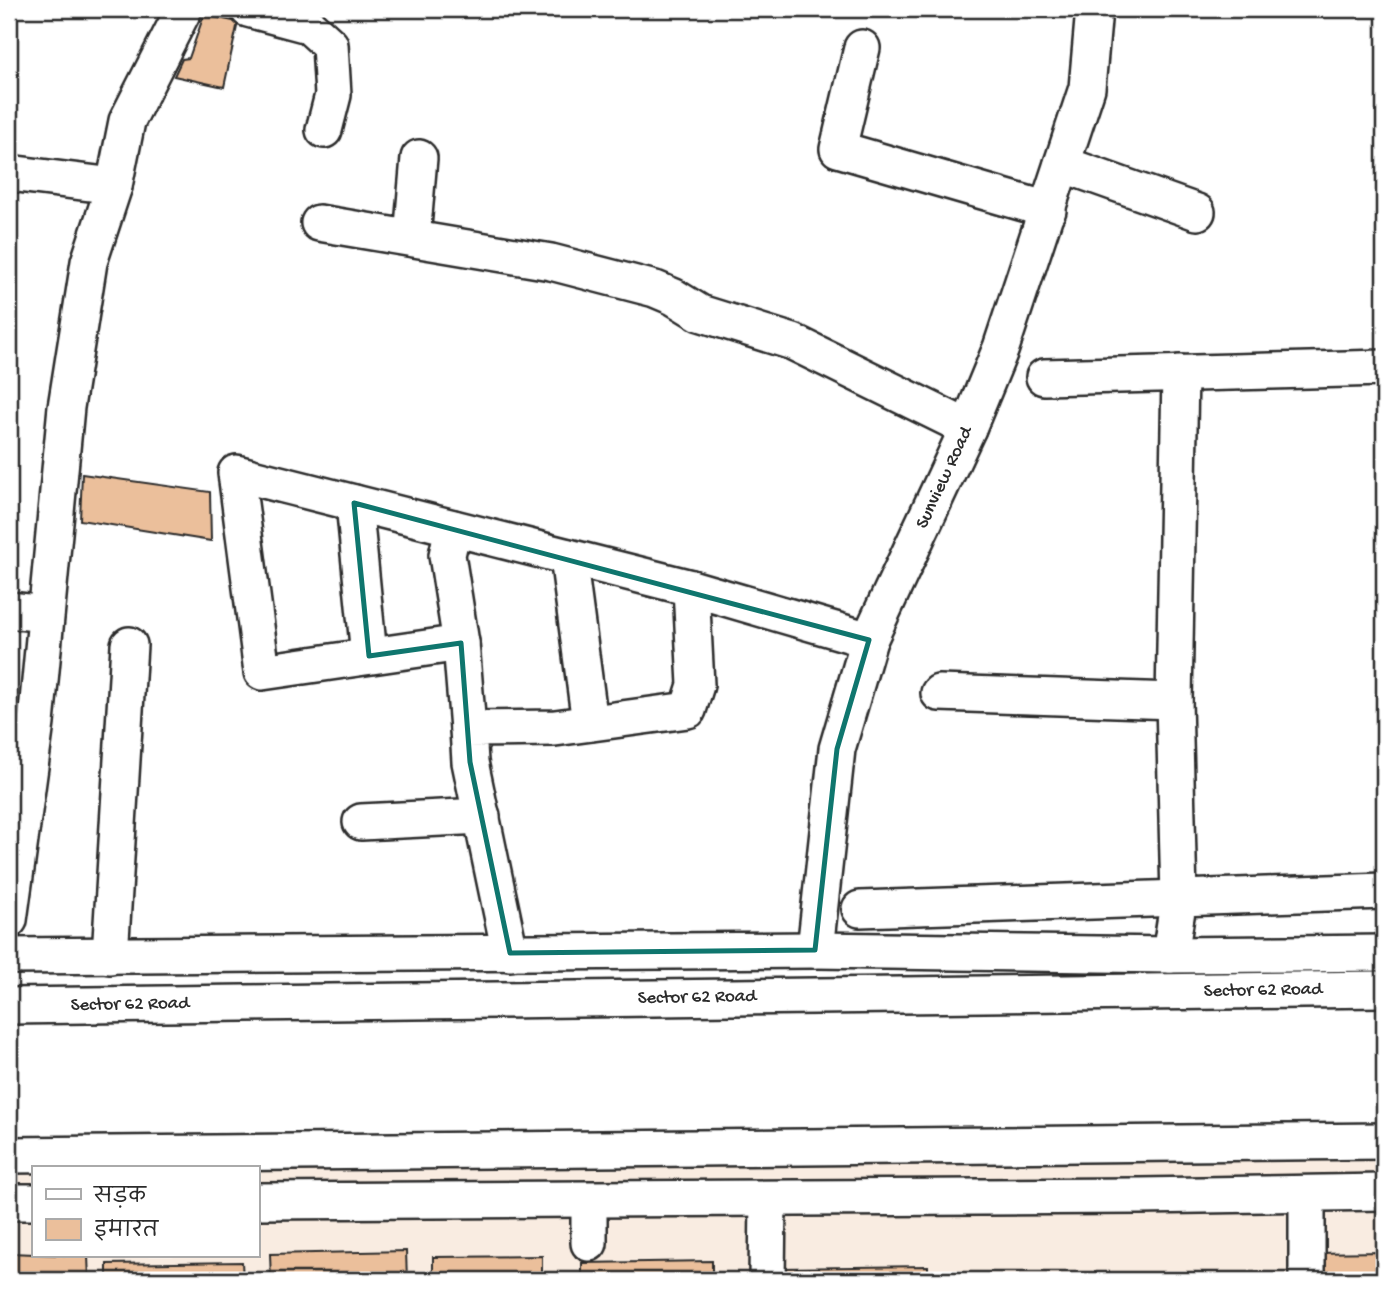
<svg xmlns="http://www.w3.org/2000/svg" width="1393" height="1289" viewBox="0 0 1393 1289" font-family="'Gochi Hand','Playpen Sans Deva',sans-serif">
	<rect width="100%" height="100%" fill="#fff"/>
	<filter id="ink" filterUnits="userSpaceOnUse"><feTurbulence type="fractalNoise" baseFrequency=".0143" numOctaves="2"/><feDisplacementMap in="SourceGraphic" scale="14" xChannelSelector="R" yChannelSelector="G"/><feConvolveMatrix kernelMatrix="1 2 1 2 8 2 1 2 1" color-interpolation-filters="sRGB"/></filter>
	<g filter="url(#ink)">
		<polygon fill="#f9ece1" points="1384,1153 1384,1280 9,1280 9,1175 33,1174 33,1256 257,1256 257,1171"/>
		<g fill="#ebbf9b" stroke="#2b2b2b" stroke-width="2">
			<polygon points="204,15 238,22 224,87 174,76 182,59 189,58"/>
			<polygon points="82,474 210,492 211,541 80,520"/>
			<polygon points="406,1251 407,1280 271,1280 270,1254"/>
			<polygon points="1384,1252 1384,1280 1313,1280 1312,1253"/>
			<polygon points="9,1253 88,1256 89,1280 9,1280"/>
			<polygon points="542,1256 542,1280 433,1280 433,1257"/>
			<polygon points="712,1261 712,1280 582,1280 582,1263"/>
			<polygon points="242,1262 243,1280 107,1280 107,1264"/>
			<polygon points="928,1266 928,1280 781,1280 780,1268"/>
		</g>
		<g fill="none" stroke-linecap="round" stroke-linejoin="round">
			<g stroke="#2b2b2b" stroke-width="40">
				<g id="minor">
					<polyline points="248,9 308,25 330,45 333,95 324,130"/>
					<polyline points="862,48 838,149 1048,210"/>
					<polyline points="1062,164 1197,212"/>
					<polyline points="9,173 114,186"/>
					<polyline points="319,223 551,262 655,289 674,297 700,313 793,342 968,428"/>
					<polyline points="412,238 419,158"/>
					<polyline points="1044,377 1384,368"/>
					<polyline points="354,503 369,656"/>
					<polyline points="453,528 447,555 461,643 468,729"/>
					<polyline points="568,557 590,723"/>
					<polyline points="9,610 46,614"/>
					<polyline points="461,643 262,672 236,473 691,588 869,640"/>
					<polyline points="939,693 1174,701"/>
					<polyline points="361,822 482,816"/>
					<polyline points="860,909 1384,891"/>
					<polyline points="9,920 36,723 66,407 89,262 114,186 127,121 184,9"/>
					<polyline points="815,950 837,749 869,640 968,428 1001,348 1087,88 1094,9"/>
					<polyline points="510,953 470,762 468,729 555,728 688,710 696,685 691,588"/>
					<polyline points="1170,955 1179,897 1174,701 1180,373"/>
					<polyline points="9,956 815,950 1170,955 1384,953"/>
					<polyline points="110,956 129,645"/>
					<polyline points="9,1006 1384,989"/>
					<polyline points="9,1155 1384,1141"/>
					<polyline points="589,1200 589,1243"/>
					<polyline points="257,1201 1140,1196 1384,1192"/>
					<polyline points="9,1202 33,1202"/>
					<polyline points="767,1280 768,1199"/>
					<polyline points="1307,1280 1307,1194"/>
				</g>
			</g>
			<use href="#minor" stroke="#fff" stroke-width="35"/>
		</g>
	</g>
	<path fill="none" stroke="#0f766e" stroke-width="5" stroke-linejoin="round" d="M354,503L869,640L837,749L815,950L510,953L470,762L461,643L369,656Z"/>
	<g text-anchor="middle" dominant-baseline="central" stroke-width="5" stroke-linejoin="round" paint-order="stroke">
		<g font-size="19" fill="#2b2b2b" stroke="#fff">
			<text transform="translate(945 478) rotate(-65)">Sunview Road</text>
			<text transform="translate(1263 991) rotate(-1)">Sector 62 Road</text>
			<text transform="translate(697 998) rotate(-1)">Sector 62 Road</text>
			<text transform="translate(130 1005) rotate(-1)">Sector 62 Road</text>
		</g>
	</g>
	<rect width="1393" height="1289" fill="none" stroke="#fff" stroke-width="35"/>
	<rect x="18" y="18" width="1358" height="1254" fill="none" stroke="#2b2b2b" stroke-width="2.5" filter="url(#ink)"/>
	<rect x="32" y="1166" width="228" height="91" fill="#ffffff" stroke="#aaaaaa" stroke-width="2"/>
	<rect x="46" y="1189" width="35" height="10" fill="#ffffff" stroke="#aaaaaa" stroke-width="2"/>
	<text x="94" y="1202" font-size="21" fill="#2b2b2b">सड़क</text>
	<rect x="46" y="1219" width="35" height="21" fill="#ebbf9b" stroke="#aaaaaa" stroke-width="2"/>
	<text x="94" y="1236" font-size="21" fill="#2b2b2b">इमारत</text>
</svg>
